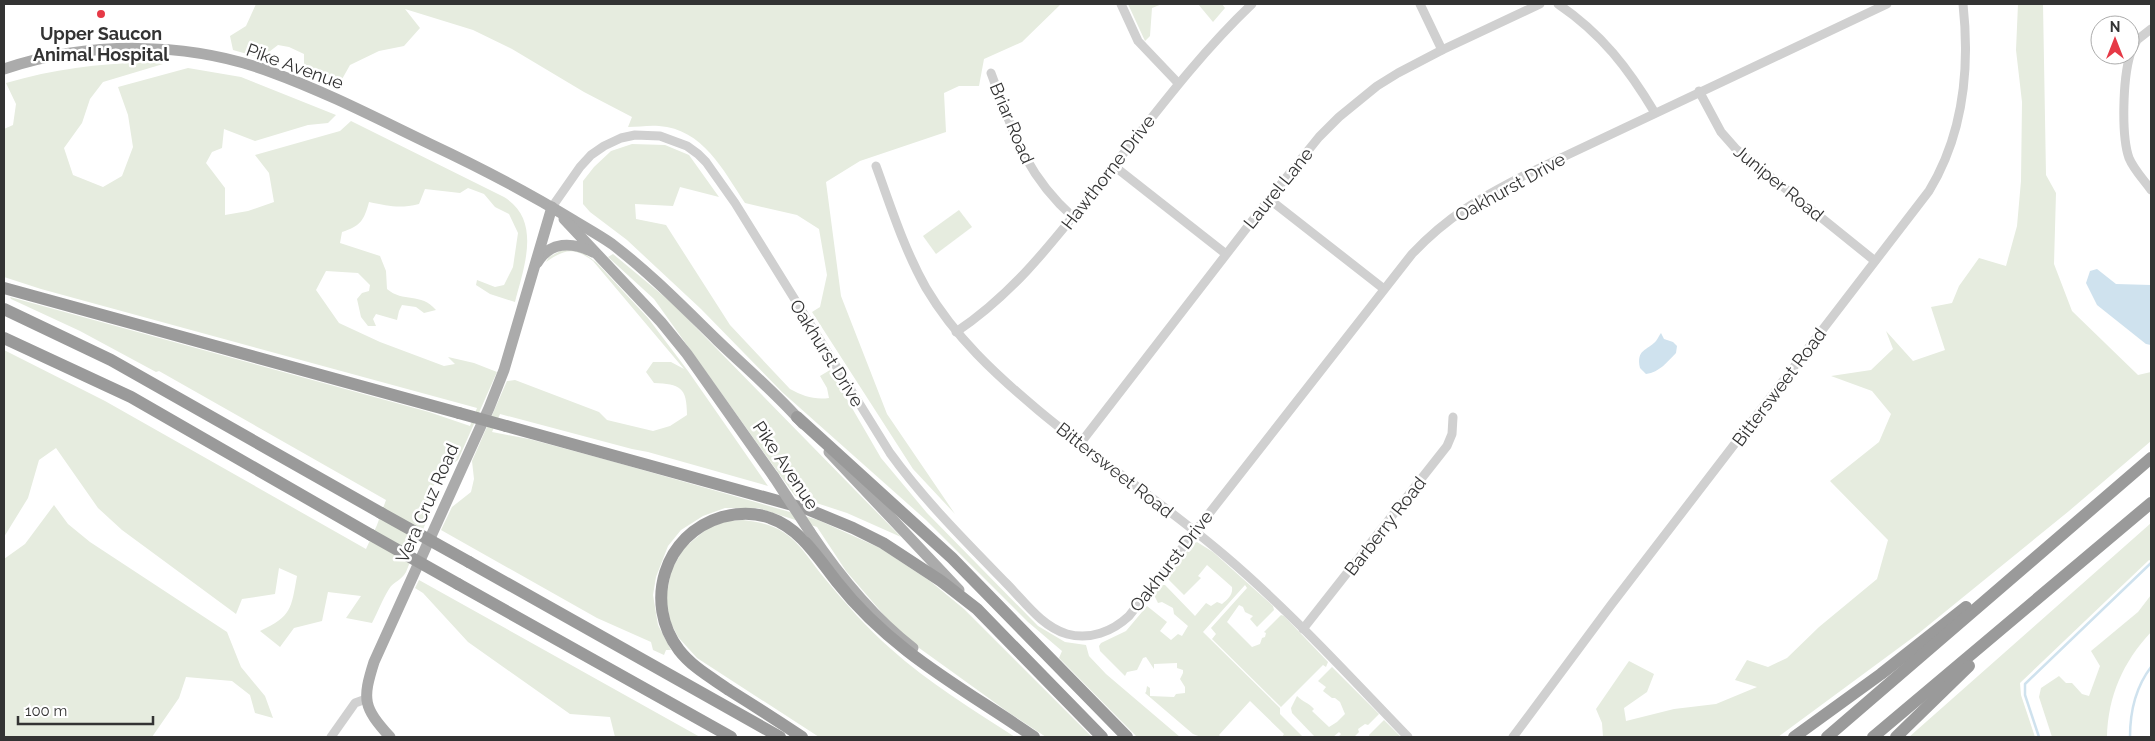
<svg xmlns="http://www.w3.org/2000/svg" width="2155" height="741" viewBox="0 0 2155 741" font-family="Raleway,sans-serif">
	<rect width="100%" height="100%" fill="#fff"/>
	<g fill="#e6ecdf">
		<path d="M256,4H1061L1022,42L984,59L979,86H959L944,93L946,132L860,161L826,182L841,296L887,414L955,514L913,469L812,312L820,307L827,275L819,229L797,215L745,203C723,170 703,129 659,126C649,125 638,127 628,127L632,117L584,92L512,49L473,30L405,9L420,28L404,46L379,51L350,65L341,81L304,68V54L289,47L278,45L261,58L233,50L230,36L246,26Z"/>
		<polygon points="1128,4 1162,4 1152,8 1150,36 1145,41"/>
		<polygon points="1198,4 1222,4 1225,8 1213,22"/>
		<polygon points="2018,4 2043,4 2046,175 2056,193 2054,264 2072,311 2138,375 2151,372 2151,441 2069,511 1919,633 1778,737 1603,737 1602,723 1596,709 1629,661 1654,674 1647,692 1624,708 1626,721 1674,709 1716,704 1757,687 1735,680 1747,660 1768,667 1787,658 1819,627 1877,579 1888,540 1830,481 1879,442 1891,414 1872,391 1831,376 1871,370 1893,349 1886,331 1913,361 1945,350 1931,307 1952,303 1959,286 1979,258 2006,266 2017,226 2021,181 2022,102 2016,50"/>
		<path d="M147,62L163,64L103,82L90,99L82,123L64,148L73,175L103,187L122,176L133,147L128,115L118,87L188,68L241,77L336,115L328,123L308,125L255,141L224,129L222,148L212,152L206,163L225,188V215L248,211L274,202L269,173L255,155L340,131L351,121L504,197C542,220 524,267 515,302L490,294L476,285L477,280L495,287L504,285L513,267L518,233L509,214L495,207L484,194L468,188L460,193L425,189L419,204C399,209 389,206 369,202C364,221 360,226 342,232L340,243L380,256L386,271L387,289C403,303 421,292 436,310L424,313L416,307L402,305L399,311L397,320L376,314L373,319L376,326H368L361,317L357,299L362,293L369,291L370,285L358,273L326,271L316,290L339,323L380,342L444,366L455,364L448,357L474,363L497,372L458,460L441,472L432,488L426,522L406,572C401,581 394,581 389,589C382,600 378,612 372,623L346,618L361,596L328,592L322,621L294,628L280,647L260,631C292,616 291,609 297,576L279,568L275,594L242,599L236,614L122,530L98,508L56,448L39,460L28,498L4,537V350L105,401L366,549L377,525L386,500L159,371L156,372L80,331L11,299L10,297L429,412L470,426L477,408L41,289L4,277V129L13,125L16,104L6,83C54,69 97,64 147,62Z"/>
		<path d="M632,144L665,145L689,155L719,197L680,187L673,206L635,204L636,219L666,225L730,325L790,389C803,396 814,400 829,398L827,388L820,376L830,370L881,458L927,513L1038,626L1065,642L1086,645L1089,656L1106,674L1180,737H1137L1059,658L1062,651L1028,622L926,520L782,392L701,309L627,240L590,212L583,204V181L594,167L611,151Z"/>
		<polygon points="959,210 972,227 936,254 923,236"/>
		<path d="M566,248L585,254L597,263L648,318L688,371L768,486L648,452L632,449L500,414L492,432L529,439L611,461L818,520L880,548L930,581L964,609L1092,737H1046L1008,712L915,645L890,622L846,571L817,527L758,508H725L703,516L681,530L668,546L656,577L653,595L658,625L671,650H666L664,655L653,650L651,642L597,618L441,530L452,507L471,492L474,479L472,461L507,381L515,380L599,412L607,420L653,431L670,426L687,415C687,387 680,384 654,383L646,372L653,362H671L684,369L593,261C574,247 565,249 546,262L549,257Z"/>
		<polygon points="613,254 672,303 901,537 847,513 795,496 654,299 608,257"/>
		<polygon points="54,505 68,524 90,542 227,632 241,667 265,696 273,718 255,713 250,695 232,681 186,677 179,698 152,737 4,737 4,559 25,544"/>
		<path d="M743,520C757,522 771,524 783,532C802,544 811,563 826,580C846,604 867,628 891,649C928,682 973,710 1015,737H819L697,658L678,637L670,621L666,598L671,571L684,548L708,528L727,521Z"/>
		<polygon points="2151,523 2151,561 2149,560 2020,683 2021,695 2035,737 1909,737"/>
		<path d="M1197,542L1213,552L1273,606L1274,610L1257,627L1250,619L1253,616L1245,612L1243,607L1239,605L1227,622L1252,647L1260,644L1262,638L1265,637L1266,633L1264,632L1281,615L1284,616L1328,662L1326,667L1323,665L1281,707L1212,639L1216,634L1211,628L1247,588L1245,585L1203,632L1280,708V714L1303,737H1282L1284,734L1250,701L1219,735L1221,737H1201L1193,734L1145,693L1146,692L1147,686L1150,688V696L1174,697L1176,694L1185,693V687L1180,679L1183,673V670L1177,668V663L1154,664V669L1146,657L1143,658L1137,670L1127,672L1125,676L1100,651L1099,646L1101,643L1126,631L1147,606L1167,622L1160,631L1171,640L1178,634L1182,636L1188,626L1174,614L1173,608L1162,602L1158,603L1154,595L1161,585H1165L1195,616L1206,603L1211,606L1217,602L1222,604C1228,599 1233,595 1232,587L1207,565L1198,576L1201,578L1184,595L1169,580L1167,576L1193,544Z"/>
		<polygon points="419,580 700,737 615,737 610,717 570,714 468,642 423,593 415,588"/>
		<path d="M2151,595V632C2123,662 2108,696 2107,737H2052L2039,697L2041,688L2059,676L2066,683H2072L2082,694L2089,696L2100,666L2091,651L2138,612Z"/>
		<path d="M1332,667L1379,714L1368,725L1365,724L1358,729L1359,732L1354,737H1338L1341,734L1339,732L1333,737H1315L1292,713L1291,708L1297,696C1303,702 1309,703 1314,709L1312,711L1329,727L1337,722L1345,714L1340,702L1335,698H1332L1323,691L1326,687L1318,681Z"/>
		<polygon points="1384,720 1401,737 1370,737 1369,735"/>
	</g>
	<g fill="#cfe2ee">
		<polygon points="2097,269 2116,284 2151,285 2151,345 2146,344 2097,305 2086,283 2090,271"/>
		<path d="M1661,333L1664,339L1673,342L1677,346L1676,353C1667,362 1660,372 1646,374L1640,368C1636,349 1647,351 1656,341C1658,338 1659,336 1661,333Z"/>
	</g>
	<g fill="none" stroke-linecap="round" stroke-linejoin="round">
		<g stroke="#cfe2ee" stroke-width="2.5">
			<polyline points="2039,737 2025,695 2025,684 2151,563"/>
			<path d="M2130,737C2130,711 2135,688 2151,667"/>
		</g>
		<g stroke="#d0d0d0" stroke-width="9">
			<polyline points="1121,4 1138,41 1178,83"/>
			<polyline points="1420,4 1442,50"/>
			<path d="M1558,4C1602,34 1628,68 1655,113"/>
			<polyline points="2130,54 2137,40 2151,29"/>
			<path d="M2130,55C2123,79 2121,135 2129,158C2134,170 2144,180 2151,190"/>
			<path d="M991,73C1013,132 1025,174 1073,217"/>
			<polyline points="1699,91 1721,132 1736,149 1875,261"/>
			<path d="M876,166C891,207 904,249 926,288C955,337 995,374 1038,410C1099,461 1164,504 1224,555C1290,611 1348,675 1408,737"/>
			<polyline points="1114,166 1226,254"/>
			<polyline points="1269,199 1384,289"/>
			<path d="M552,207L580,167L591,155L604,146L621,138L635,135L660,136L687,146L698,154L706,162L735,203L890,453C924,500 965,541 1006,583C1024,601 1042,627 1067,634C1090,640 1112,632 1129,616L1412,254C1448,216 1480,198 1527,174L1887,4"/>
			<path d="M956,332C1010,296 1048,248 1088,198C1142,132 1190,63 1252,4"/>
			<polyline points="1079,445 1269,199 1319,137 1339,117 1377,86 1398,73 1442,50 1540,4"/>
			<polyline points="1303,629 1447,446 1452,434 1453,417"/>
			<polyline points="331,737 355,703 366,699"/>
			<path d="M1513,737L1611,605L1929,191C1963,135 1970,68 1963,4"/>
		</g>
		<g stroke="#ababab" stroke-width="11">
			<path d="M4,69C88,41 188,41 271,72C326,92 378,119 430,144C479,167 527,192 573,220C586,228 599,235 612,244C650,273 683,307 717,340C746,368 777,394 803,424"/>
			<polyline points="564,219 661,322 687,354 774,477"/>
			<path d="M537,263C550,241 572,242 593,252"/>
			<polyline points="829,452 959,590"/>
			<path d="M810,532C838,574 873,617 913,648"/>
			<path d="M390,737C363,707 362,700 374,662L489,408L504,370L552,207"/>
		</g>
		<g stroke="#9a9a9a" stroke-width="12">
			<polyline points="4,288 459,413"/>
			<polyline points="4,309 111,360 381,513"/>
			<polyline points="4,338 131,397 371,535"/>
			<polyline points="797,417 952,558 1127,737"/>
			<polyline points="506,426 807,509 853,528 883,543 941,581 977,609 1102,737"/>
			<polyline points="469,562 780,737"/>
			<polyline points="458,584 731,737"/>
			<path d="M802,737C778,721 753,705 729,690C712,678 692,667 679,650C643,603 664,534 722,517C737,513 754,512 770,518C800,528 818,558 837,582C892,652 963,688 1034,737"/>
			<polyline points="1794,737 1881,674 1966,607"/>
			<polyline points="1827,737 2151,458"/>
			<polyline points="1873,737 2151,503"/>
			<polyline points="1896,737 1969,666"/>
		</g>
		<polyline stroke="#ababab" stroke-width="11" points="774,477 810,532"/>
		<g stroke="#9a9a9a" stroke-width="12">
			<polyline points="459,413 506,426"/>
			<polyline points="381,513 469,562"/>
			<polyline points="371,535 458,584"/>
		</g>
	</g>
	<circle fill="#e63946" stroke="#fff" stroke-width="2" cx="101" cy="14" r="5"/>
	<g text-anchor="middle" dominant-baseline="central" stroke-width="5" stroke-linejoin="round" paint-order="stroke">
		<g font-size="18" font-weight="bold" fill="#333" stroke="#fff">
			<text x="101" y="33">Upper Saucon<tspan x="101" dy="21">Animal Hospital</tspan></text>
		</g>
		<g font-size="18" fill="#333" stroke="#fff">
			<text transform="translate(295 66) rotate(20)">Pike Avenue</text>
			<text transform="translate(1012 123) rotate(67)">Briar Road</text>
			<text transform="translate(1108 172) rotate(-52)">Hawthorne Drive</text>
			<text transform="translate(1779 183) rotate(39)">Juniper Road</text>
			<text transform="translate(1510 187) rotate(-29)">Oakhurst Drive</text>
			<text transform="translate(1278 188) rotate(-51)">Laurel Lane</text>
			<text transform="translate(827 353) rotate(58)">Oakhurst Drive</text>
			<text transform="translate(1779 387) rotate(-53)">Bittersweet Road</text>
			<text transform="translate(786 465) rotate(56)">Pike Avenue</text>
			<text transform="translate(1115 470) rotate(38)">Bittersweet Road</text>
			<text transform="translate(427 503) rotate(-66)">Vera Cruz Road</text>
			<text transform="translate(1385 526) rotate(-52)">Barberry Road</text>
			<text transform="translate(1171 561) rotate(-52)">Oakhurst Drive</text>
		</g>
	</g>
	<rect width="2155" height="741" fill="none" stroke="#333333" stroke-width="10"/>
	<g transform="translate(2115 40)"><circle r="24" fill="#ffffff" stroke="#adadad"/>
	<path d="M0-4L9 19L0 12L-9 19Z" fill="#e63946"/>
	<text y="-8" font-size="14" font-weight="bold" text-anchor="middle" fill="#333333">N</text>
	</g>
	<path d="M18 716v8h135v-8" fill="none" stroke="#333333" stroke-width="2.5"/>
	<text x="25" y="716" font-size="15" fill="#333333" stroke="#ffffff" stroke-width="4" paint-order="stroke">100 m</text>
</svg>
